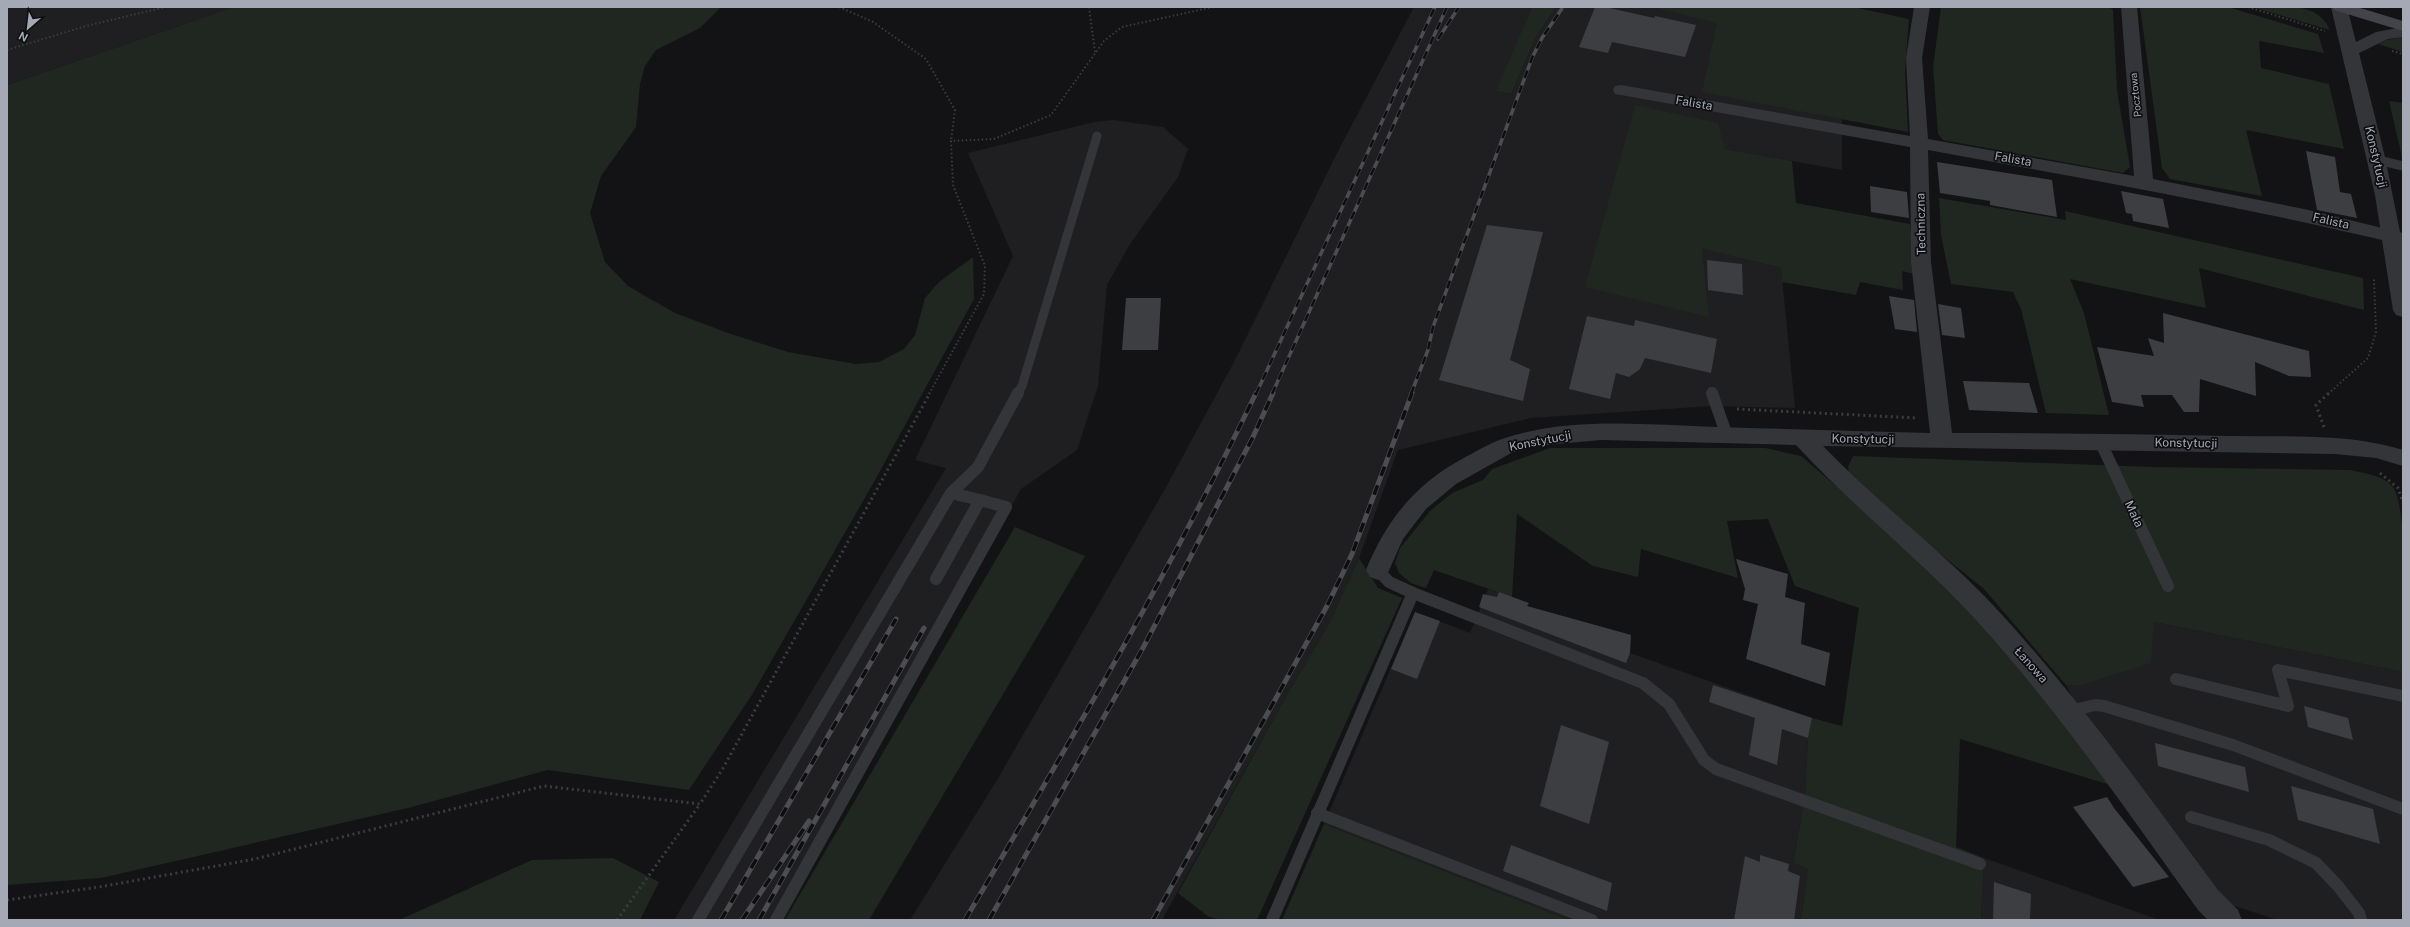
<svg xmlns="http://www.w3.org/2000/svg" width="2410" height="927" viewBox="0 0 2410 927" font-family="'Public Sans',sans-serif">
	<rect width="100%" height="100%" fill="#131315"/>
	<g fill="#1f1f21">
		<polygon points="7,7 234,7 7,85"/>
		<polygon points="1414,7 1532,7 1497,91 1511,94 1536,37 1556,7 1853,7 1850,36 1838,69 1842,118 1842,170 1725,149 1702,249 1781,268 1795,408 1712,406 1531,418 1398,450 1359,558 1330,622 1284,700 1162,920 910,920 997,780 1165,489 1234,362 1336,155"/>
		<polygon points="1113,120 1163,127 1188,149 1178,177 1130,244 1107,285 1098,386 1077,450 1021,489 784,920 674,920 946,468 915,460 1013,256 968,153 1094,122"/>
		<polygon points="1488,589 1529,603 1527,606 1550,615 1552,613 1631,635 1630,653 1812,718 1808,738 1805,796 1793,863 1808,869 1801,920 1569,920 1324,824 1415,612 1470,633"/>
		<polygon points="2154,622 2403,672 2403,920 2278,920 2228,904 2117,787 2066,685 2078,686"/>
		<polygon points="1984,858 2160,920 1981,920"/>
	</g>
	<g fill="#1f2720">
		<polygon points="234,7 721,7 700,28 656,50 645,66 640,84 636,127 601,176 590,213 605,262 628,286 675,313 728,333 788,352 856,364 879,362 904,349 915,335 925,298 939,282 973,257 974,299 874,482 753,693 689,790 548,770 408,808 101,878 7,885 7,85"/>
		<polygon points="1532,7 1556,7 1536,37 1511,94 1496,91"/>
		<polygon points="1653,7 1853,7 1909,19 1905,71 1908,132 1702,92 1717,23"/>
		<polygon points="1941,7 2108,7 2113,10 2117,90 2130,167 2123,173 1943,140 1938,134 1933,67"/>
		<polygon points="2140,7 2228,7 2318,34 2324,53 2259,41 2261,68 2329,84 2344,149 2246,130 2262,196 2170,179 2162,168"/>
		<path d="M2252,7C2279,7 2318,0 2330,30Z"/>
		<polygon points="2403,37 2403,52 2378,44 2387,40"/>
		<polygon points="2389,101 2403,103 2403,158 2402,157"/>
		<polygon points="1635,105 1718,123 1725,149 1792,161 1796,203 1910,224 1915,274 1902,271 1903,290 1860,282 1856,295 1782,282 1781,268 1702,249 1709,317 1585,287"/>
		<polygon points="1939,198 2066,220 2065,211 2363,278 2364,310 2199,268 2206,308 2070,279 2084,313 2109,415 2046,413 2021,309 2013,292 1951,284 1941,235"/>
		<polygon points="1550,448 1765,448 1801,456 1934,570 2039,685 2117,787 1960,739 1956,847 1984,858 1981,920 1801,920 1808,869 1793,863 1805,796 1808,738 1812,718 1842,726 1859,608 1795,586 1768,519 1727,521 1738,578 1641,549 1638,577 1593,566 1517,514 1512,597 1434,570 1426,588 1411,583 1399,573 1395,563 1400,548 1430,511 1452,493 1483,480 1492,469"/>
		<path d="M1853,456L2153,467L2350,470C2363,473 2382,475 2392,486C2410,506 2403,639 2403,672L2154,622L2151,663L2078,686L2066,685L1984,589L1851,482L1848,467Z"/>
		<polygon points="1015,527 1085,556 869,920 785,920"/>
		<polygon points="1359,558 1378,588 1402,598 1257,920 1222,920 1209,917 1178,893 1284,700 1330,622"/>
		<polygon points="1324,824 1569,920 1282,920"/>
		<polygon points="613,858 659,882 640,920 399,920 532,860"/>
	</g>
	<g fill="#3d3e42">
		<polygon points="1595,7 1605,7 1654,18 1655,16 1696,25 1685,57 1612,42 1608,53 1579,47"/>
		<polygon points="2306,151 2335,157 2340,192 2351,194 2357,218 2317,210"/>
		<polygon points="1937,162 2052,180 2057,217 1990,205 1990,201 1940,193"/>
		<polygon points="1870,186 1907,192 1909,218 1871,212"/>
		<polygon points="2121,191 2163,199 2169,228 2133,221 2132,214 2126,213"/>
		<polygon points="1487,225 1543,232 1510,360 1530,369 1523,401 1439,380"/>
		<polygon points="1707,260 1742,264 1743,295 1708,290"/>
		<polygon points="1889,296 1914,300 1917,332 1895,329"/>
		<polygon points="1126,298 1161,298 1158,350 1122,350"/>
		<polygon points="1938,304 1961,308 1965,338 1942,335"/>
		<polygon points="2163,313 2309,351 2311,377 2289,376 2255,362 2256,396 2200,379 2199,412 2184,412 2172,395 2141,395 2144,407 2112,402 2097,347 2154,356 2148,338 2164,343"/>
		<polygon points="1587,316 1634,326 1635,320 1717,339 1711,373 1645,358 1640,369 1629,377 1616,373 1610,399 1569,389"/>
		<polygon points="1963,381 2029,383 2038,413 1969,410"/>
		<polygon points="1736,559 1788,574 1785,597 1805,603 1801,644 1830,653 1825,686 1746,659 1758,604 1743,600 1745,589"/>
		<polygon points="1499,592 1529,603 1527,606 1631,635 1630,653 1626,663 1479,607 1483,594 1497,597"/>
		<polygon points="1415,612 1440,621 1417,679 1391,669"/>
		<polygon points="1713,685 1812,718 1808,738 1782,729 1777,765 1749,755 1755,718 1709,702"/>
		<polygon points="2304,706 2348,718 2353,740 2308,727"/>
		<polygon points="1561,725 1609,742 1589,824 1540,806"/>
		<polygon points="2155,743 2245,767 2249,792 2158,766"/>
		<polygon points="2291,786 2373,809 2380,844 2298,820"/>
		<polygon points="2107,797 2114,808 2169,877 2133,887 2073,807"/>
		<polygon points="1511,845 1612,883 1607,911 1503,871"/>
		<polygon points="1760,855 1789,864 1788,871 1800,876 1794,920 1734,920 1745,856 1760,862"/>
		<polygon points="1994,882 2031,894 2030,920 1993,920"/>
	</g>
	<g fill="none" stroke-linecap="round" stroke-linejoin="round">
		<g stroke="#3a3c40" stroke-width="2" stroke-dasharray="1.5 2.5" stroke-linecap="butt">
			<polyline points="839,7 873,22 926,59 955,110 951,141"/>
			<polyline points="1089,7 1095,52"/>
			<polyline points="2248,7 2325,31"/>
			<polyline points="7,50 86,26 166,7"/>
			<polyline points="2392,51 2403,54"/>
			<polyline points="929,394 984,294 985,266 953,185 951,141 994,139 1051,115 1104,41 1122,27 1213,7"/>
			<polyline points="2328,394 2368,358 2376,332 2374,279"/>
		</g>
		<g stroke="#3a3c40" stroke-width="3" stroke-dasharray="2 3.5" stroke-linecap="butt">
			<polyline points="1737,409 1917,418"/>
			<polyline points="2324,427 2316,405 2329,393"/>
			<polyline points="2380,473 2398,488 2403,503"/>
			<polyline points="7,900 99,887 255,859 544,786 700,804 722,770 930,393"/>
			<polyline points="617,920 700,804"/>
		</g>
		<g stroke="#343539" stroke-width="9">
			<polyline points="2378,160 2403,166"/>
			<polyline points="1017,394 1022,386 1097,136"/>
		</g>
		<g stroke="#343539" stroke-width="12">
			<polyline points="1712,393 1727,436"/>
			<polyline points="2100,441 2168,586"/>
			<polyline points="951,493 978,467 1018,393"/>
			<polyline points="1378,570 1389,582 1413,593 1643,683 1669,704 1704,760 1716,769 1980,864"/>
			<polyline points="2176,679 2288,706 2278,670 2403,696"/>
			<polyline points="2070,711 2095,705 2104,706 2233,745 2403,809"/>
			<polyline points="1317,813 1592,920"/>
			<polyline points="2191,817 2269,840 2316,863 2338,886 2359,913 2361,920"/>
			<polyline points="698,920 951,493 980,500 936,579"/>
			<polyline points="776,920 1006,507 980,500"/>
			<polyline points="1272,920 1413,593"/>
		</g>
		<path fill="#343539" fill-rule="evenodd" d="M1914,7H1930L1922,58L1928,139L2134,176L2121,7H2137L2153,179L2304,209L2403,233V245C2246,207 2087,179 1928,150L1931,262L1952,433C2045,433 2138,434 2231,436C2289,437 2348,433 2403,450V466L2376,458L2335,454L1823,446C1877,502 1940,549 1993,605C2076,694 2146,793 2218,890L2238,910L2242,920H2208L2198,910C2127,811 2058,710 1976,620C1919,558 1853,507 1796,445L1601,440L1546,445L1513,452L1456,484L1426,509L1403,539L1386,577L1378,580L1370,577L1366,570C1386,521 1415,484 1462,459C1475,452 1488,444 1502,439C1570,416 1646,425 1717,427C1788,429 1859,431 1930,433L1911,262L1910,147L1621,95L1615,94L1613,90L1615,86L1621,85L1910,136L1906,58Z"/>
		<polygon fill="#343539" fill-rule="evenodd" points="2331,7 2347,7 2356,42 2376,32 2403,27 2403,37 2388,39 2359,53 2385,157 2403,247 2403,317 2396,315 2393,310 2375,195"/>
		<polygon fill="#424449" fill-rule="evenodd" points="2332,7 2357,7 2403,21 2403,31 2334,10"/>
		<g stroke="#4b4d52" stroke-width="3.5">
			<g id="rail-far1">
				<polyline points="1438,39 1459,7"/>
				<polyline points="1256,394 1435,7"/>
				<polyline points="1272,394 1447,7"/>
				<polyline points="1411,394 1428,350 1433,327 1532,58 1542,38 1563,7"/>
			</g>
		</g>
		<g stroke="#4b4d52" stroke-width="5">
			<g id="rail">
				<polyline points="721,920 896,619"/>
				<polyline points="742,920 809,821"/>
				<polyline points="759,920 924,628"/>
				<path d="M965,920C1067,747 1169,574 1256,393"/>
				<polyline points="989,920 1144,646 1253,437 1273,393"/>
				<polyline points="1153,920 1327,606 1352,554 1412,393"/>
			</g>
		</g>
		<use href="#rail-far1" stroke="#0e0e10" stroke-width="2.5" stroke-dasharray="8" stroke-linecap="butt"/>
		<use href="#rail" stroke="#0e0e10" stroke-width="3.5" stroke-dasharray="10" stroke-linecap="butt"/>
	</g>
	<g text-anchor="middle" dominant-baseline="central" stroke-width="3.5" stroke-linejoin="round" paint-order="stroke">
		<g font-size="10" fill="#a5a9b5" stroke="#0e0e10">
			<text transform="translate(2135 95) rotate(-96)">Pocztowa</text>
		</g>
		<g font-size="12" fill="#a5a9b5" stroke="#0e0e10">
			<text transform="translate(1694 103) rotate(10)">Falista</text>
			<text transform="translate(2376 157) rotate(77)">Konstytucji</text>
			<text transform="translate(2013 159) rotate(10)">Falista</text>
			<text transform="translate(2331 221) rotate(13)">Falista</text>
			<text transform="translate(1921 224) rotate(-91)">Techniczna</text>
			<text transform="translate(1863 439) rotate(1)">Konstytucji</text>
			<text transform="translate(1540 441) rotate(-11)">Konstytucji</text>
			<text transform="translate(2186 443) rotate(1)">Konstytucji</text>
			<text transform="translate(2134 514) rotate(65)">Mała</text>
			<text transform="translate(2031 665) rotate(48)">Łanowa</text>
		</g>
	</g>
	<rect width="2410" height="927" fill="none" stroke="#a5a9b5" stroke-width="16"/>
	<g transform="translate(28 28) rotate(208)" stroke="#0e0e10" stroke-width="3" paint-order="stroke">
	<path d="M0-3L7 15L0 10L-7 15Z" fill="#a5a9b5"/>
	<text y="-6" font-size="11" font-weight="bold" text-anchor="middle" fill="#a5a9b5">N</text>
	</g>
</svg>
